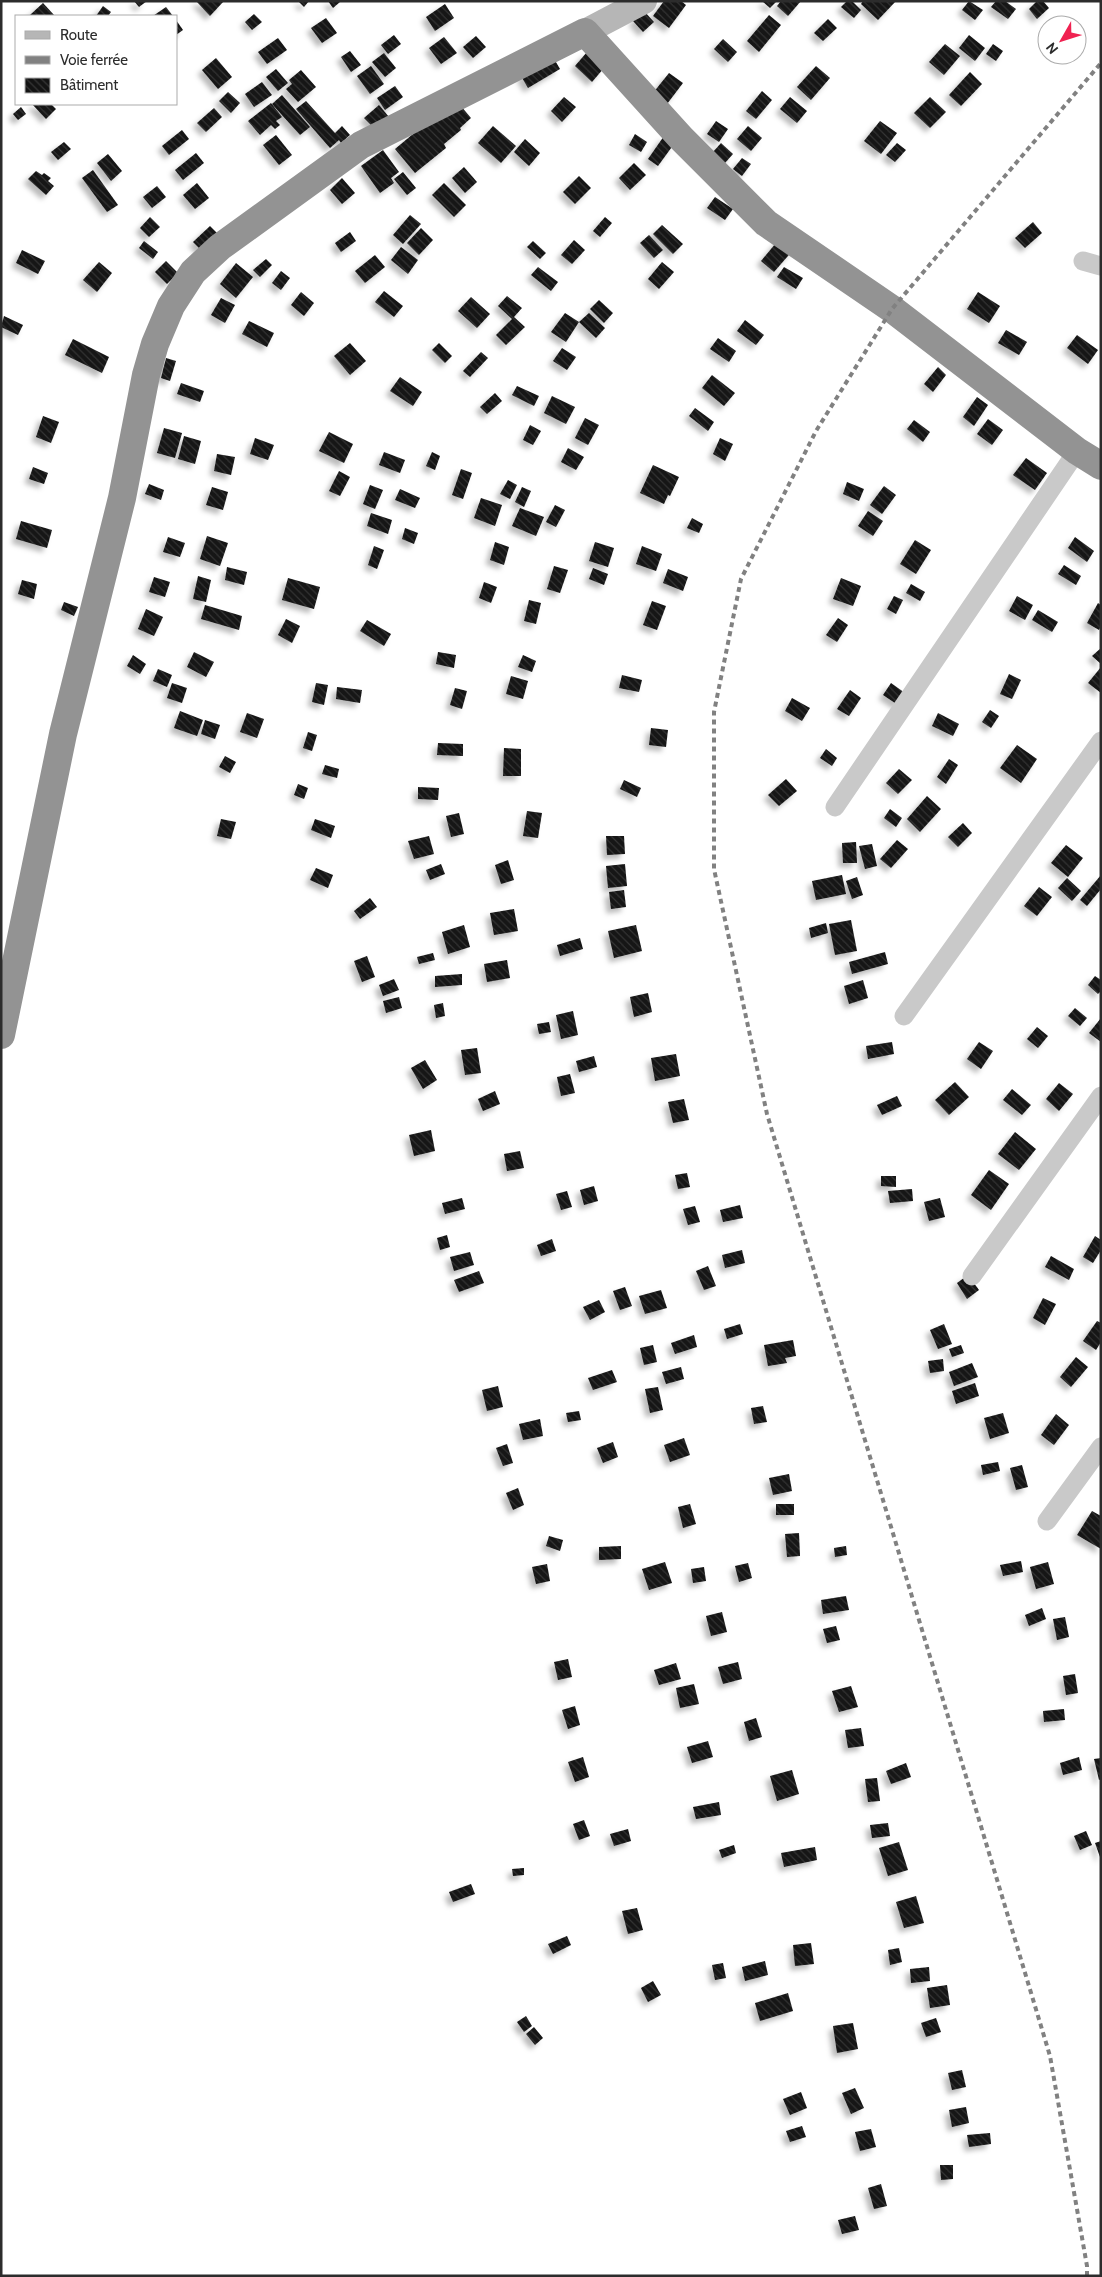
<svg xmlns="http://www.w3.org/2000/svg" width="1102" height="2277" viewBox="0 0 1102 2277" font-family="Cabin,sans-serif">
	<defs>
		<pattern id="building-back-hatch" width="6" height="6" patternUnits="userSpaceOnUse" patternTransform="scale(1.25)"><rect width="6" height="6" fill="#131313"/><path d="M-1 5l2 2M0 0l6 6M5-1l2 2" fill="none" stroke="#363636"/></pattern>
		<filter id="shadow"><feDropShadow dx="-4.5" dy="4.5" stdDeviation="2.5" flood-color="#0004"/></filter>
	</defs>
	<rect width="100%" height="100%" fill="#fff"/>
	<g fill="url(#building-back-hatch)" filter="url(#shadow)">
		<polygon points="134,1 147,1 139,7"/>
		<polygon points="196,1 224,1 210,16"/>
		<polygon points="298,1 309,1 304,7"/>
		<polygon points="328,1 340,1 340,2 333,8"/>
		<polygon points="664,1 681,1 686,5 669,28 653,16"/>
		<polygon points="762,1 777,1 770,8"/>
		<polygon points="781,1 801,1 788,16 777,6"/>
		<polygon points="847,1 852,1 861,10 854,18 841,7"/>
		<polygon points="863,1 896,1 878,20 861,4"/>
		<polygon points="969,1 983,10 975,20 962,10"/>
		<polygon points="996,1 1005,1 1016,9 1008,19 991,7"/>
		<polygon points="1037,1 1043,1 1049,8 1037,19 1029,9"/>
		<polygon points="43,3 54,15 31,16 30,15"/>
		<polygon points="445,4 454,18 435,31 426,17"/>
		<polygon points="103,6 111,12 108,16 96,16"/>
		<polygon points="166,7 173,16 153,16"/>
		<polygon points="644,11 654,22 643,32 633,21"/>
		<polygon points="254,14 262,22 252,30 245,22"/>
		<polygon points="769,15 781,25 759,52 747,41"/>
		<polygon points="326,18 337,33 322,43 311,28"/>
		<polygon points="828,19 837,28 823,41 814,33"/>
		<polygon points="176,20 183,30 176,35"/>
		<polygon points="394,35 401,44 388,54 381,45"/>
		<polygon points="969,35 985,48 975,61 959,48"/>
		<polygon points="476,36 486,47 473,58 463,47"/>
		<polygon points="444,37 457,53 441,64 429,48"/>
		<polygon points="278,38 287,50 267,64 258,52"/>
		<polygon points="723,39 737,52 728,62 714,49"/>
		<polygon points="945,44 960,56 944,75 929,62"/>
		<polygon points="993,44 1003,51 996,61 986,54"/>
		<polygon points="350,51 361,65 351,72 341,57"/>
		<polygon points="587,52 604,68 592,82 575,66"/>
		<polygon points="384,53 396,68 385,77 372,62"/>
		<polygon points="553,57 560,69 528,88 521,76"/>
		<polygon points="216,58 232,77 218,89 202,70"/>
		<polygon points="371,66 384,84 370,94 357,76"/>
		<polygon points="816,66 830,78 811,100 797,87"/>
		<polygon points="276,69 288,83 278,91 266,77"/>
		<polygon points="301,70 316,87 298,102 286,89 292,84 289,80"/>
		<polygon points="970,72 982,84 961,106 949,95"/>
		<polygon points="669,73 683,83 667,104 653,93"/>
		<polygon points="262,82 272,95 254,107 245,94"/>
		<polygon points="395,86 403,97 385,110 377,98"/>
		<polygon points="762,91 772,100 756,119 746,111"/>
		<polygon points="228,92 240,103 231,113 219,101"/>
		<polygon points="282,95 310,127 300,135 272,104"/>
		<polygon points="564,97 576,107 562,122 551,111"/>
		<polygon points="790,97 807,111 797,123 780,109"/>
		<polygon points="930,97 946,112 930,128 914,113"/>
		<polygon points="455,99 471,118 460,128 461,130 444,144 446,148 415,173 395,149"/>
		<polygon points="306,101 335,133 342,126 350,135 341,143 339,140 330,148 296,109"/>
		<polygon points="271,103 282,117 276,121 280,125 275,129 271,125 260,135 248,121"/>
		<polygon points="32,104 51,104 56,109 46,119"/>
		<polygon points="379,105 389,117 375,129 364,118"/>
		<polygon points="21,107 26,114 18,120 13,114"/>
		<polygon points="214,108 222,117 206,132 197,123"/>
		<polygon points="716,121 728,129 719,142 707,134"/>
		<polygon points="880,121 897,133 881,154 864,141"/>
		<polygon points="493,126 516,146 501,163 478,143"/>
		<polygon points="748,126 762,138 751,151 737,139"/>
		<polygon points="182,130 189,139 169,155 162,146"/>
		<polygon points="635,134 647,142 641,152 629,145"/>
		<polygon points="276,135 292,155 279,165 263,145"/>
		<polygon points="664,136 674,144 658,166 648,159"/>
		<polygon points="525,139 540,153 529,166 514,152"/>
		<polygon points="64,142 71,149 58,160 51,152"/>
		<polygon points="721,143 733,154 725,163 713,152"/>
		<polygon points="897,143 906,150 895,162 886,155"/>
		<polygon points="383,150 399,172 391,178 394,183 380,193 361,166"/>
		<polygon points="196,153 204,163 183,180 175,170"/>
		<polygon points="108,154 122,171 111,181 97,163"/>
		<polygon points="742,158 751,164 742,176 733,169"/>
		<polygon points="634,163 646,175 630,190 619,178"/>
		<polygon points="464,167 477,182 465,193 452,178"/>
		<polygon points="93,170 118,205 107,212 82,178"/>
		<polygon points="36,171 42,175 44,173 51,178 48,181 54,186 46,195 28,179"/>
		<polygon points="403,172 416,188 407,195 394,179"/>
		<polygon points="579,176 591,188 575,204 563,192"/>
		<polygon points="342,178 355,193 342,204 330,190"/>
		<polygon points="197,183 209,198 195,209 183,195"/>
		<polygon points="444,183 466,205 454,217 432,195"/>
		<polygon points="157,186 166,197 152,208 143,197"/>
		<polygon points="715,197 733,209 725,220 707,208"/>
		<polygon points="410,215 421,224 403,244 393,235"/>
		<polygon points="150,217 160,227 149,237 140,228"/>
		<polygon points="605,217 612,223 600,237 593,231"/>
		<polygon points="1033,222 1042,233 1025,248 1015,238"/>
		<polygon points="662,225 683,244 673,254 653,234"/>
		<polygon points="210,226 218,234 202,251 193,242"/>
		<polygon points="421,228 433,240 419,255 407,243"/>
		<polygon points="350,232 356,241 341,252 335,243"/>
		<polygon points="649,235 663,250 654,258 640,243"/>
		<polygon points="781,237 794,249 774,272 761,261"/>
		<polygon points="574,240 585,250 572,264 561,255"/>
		<polygon points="144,241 158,252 153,259 139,248"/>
		<polygon points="533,241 546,253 540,259 527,247"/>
		<polygon points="401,247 418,260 408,274 391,260"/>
		<polygon points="22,250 45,261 38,274 16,263"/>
		<polygon points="375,255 385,267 365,283 355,271"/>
		<polygon points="266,259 272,265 260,277 253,270"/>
		<polygon points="166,261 178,273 167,284 155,272"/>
		<polygon points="99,262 112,273 97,292 83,280"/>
		<polygon points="662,262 674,272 659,289 648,279"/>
		<polygon points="236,263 253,277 236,298 220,284"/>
		<polygon points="538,267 558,282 551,291 531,275"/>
		<polygon points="784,267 803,278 796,289 777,277"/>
		<polygon points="281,271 290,278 281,290 272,283"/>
		<polygon points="384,291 403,306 394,317 375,302"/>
		<polygon points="301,292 314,303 304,316 291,305"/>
		<polygon points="978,292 1000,306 989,323 967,309"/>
		<polygon points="507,296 522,308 514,317 525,327 506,345 496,335 512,319 498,306"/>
		<polygon points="471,297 490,314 477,328 458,311"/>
		<polygon points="221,298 235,305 225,323 211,315"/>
		<polygon points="599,300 613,313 604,323 590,309"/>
		<polygon points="565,313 579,322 566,342 551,332"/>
		<polygon points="589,313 605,328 596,338 579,322"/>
		<polygon points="4,316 23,325 18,335 1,327"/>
		<polygon points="745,320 764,335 756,345 737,331"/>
		<polygon points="249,321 274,333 267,347 242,334"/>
		<polygon points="1006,330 1027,342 1019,355 998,343"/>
		<polygon points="1077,335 1098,350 1088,364 1067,348"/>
		<polygon points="718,338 736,351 729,362 710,349"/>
		<polygon points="73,339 109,357 102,373 65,355"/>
		<polygon points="350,343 366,361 350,375 334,356"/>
		<polygon points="439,343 452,356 445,363 432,350"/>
		<polygon points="562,348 576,357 567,370 553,361"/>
		<polygon points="481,352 488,358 470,377 463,371"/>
		<polygon points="166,358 176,361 170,381 161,378"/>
		<polygon points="938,367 946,375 933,392 924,384"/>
		<polygon points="712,375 735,393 724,406 702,388"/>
		<polygon points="400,377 422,392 413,406 390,391"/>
		<polygon points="181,383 204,391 200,402 177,394"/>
		<polygon points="517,386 539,396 534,406 512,395"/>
		<polygon points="495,393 502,401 487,414 480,407"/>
		<polygon points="552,396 575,407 566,424 544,413"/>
		<polygon points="977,397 988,405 974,426 963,417"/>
		<polygon points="695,408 714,422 708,431 689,416"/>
		<polygon points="43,416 59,422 51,443 36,437"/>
		<polygon points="585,418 599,425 588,445 575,438"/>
		<polygon points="988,419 1003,430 992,445 977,434"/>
		<polygon points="914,420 930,432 923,442 907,429"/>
		<polygon points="530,425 541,431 533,445 523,440"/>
		<polygon points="164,428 182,433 175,458 157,453"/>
		<polygon points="329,432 353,444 344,463 319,451"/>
		<polygon points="184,436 201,441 195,464 178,459"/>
		<polygon points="255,438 274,445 268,460 250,454"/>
		<polygon points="720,438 733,444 725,461 713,454"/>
		<polygon points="568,448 584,457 576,470 561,462"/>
		<polygon points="384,452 405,460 400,473 379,465"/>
		<polygon points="432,452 440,456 435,470 426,466"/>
		<polygon points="217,454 235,457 231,475 214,471"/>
		<polygon points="1026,458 1047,473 1035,490 1013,475"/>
		<polygon points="653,465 679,477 670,496 668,495 664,504 640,493"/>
		<polygon points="33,467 48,473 44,484 29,479"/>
		<polygon points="461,469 472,473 463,499 452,495"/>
		<polygon points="339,471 350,477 340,496 329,491"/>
		<polygon points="508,480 517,485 510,499 500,494"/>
		<polygon points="847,482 864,489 859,501 843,494"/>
		<polygon points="149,484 164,490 161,500 145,494"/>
		<polygon points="370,485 383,490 375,509 363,504"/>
		<polygon points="884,486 896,495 882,514 870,505"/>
		<polygon points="212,487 228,492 223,510 206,505"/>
		<polygon points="522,487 531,491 524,507 515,502"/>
		<polygon points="400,489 420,498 415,508 395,500"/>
		<polygon points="481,498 502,505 495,526 474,518"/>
		<polygon points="555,505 565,510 556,527 546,522"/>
		<polygon points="520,508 544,517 536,536 512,526"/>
		<polygon points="868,511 883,521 873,536 858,526"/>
		<polygon points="371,513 392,520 388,534 367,526"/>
		<polygon points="692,518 703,524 699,533 687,528"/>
		<polygon points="21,521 52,530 47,548 16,539"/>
		<polygon points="405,528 418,533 414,544 402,539"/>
		<polygon points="207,536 228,543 220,566 200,559"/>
		<polygon points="168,537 185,543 180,557 163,552"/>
		<polygon points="1075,537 1094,551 1087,562 1068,548"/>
		<polygon points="915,540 931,550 916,574 900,564"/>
		<polygon points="495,542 509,547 504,565 490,560"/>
		<polygon points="595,542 614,548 608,567 589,561"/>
		<polygon points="374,546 384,550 377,569 368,565"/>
		<polygon points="642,546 662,554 656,571 636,564"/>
		<polygon points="1064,565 1081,576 1076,585 1058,574"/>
		<polygon points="554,566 568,570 560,593 547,589"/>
		<polygon points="227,567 247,572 244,585 225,580"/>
		<polygon points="593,568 608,574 604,585 589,579"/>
		<polygon points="668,569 688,577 683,591 663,583"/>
		<polygon points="198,576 211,580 206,602 193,599"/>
		<polygon points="154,577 170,582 165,597 149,592"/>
		<polygon points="288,578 320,587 314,609 282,600"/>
		<polygon points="841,578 861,586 853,606 833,599"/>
		<polygon points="22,580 37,584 34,599 18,594"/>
		<polygon points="484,582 497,587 491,603 479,598"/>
		<polygon points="911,584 925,592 920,601 906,593"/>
		<polygon points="894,596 903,600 896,614 887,609"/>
		<polygon points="1017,596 1033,605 1025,620 1009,611"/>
		<polygon points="529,600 541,603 536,624 524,621"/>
		<polygon points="652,601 666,606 657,630 643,625"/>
		<polygon points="64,602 78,607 74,616 61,610"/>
		<polygon points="1098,603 1101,605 1101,626 1099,630 1087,623"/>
		<polygon points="205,605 242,616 239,630 201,619"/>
		<polygon points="146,609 163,617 154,636 138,629"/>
		<polygon points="1038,610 1058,622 1052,632 1032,620"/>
		<polygon points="838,618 848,625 837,642 826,635"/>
		<polygon points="286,619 300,626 292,643 278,635"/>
		<polygon points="367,620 391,634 384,646 360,631"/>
		<polygon points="1101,648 1101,664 1092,656"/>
		<polygon points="194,652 214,662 206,677 187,667"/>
		<polygon points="438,652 456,655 454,668 436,664"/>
		<polygon points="133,655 146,664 140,674 127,666"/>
		<polygon points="523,655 536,661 532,672 518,667"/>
		<polygon points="1101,667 1101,693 1088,683"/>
		<polygon points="158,669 172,675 167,687 153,681"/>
		<polygon points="1009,674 1021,680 1012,699 1000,694"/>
		<polygon points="622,675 642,680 639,692 619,688"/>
		<polygon points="511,676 528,681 523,699 506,694"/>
		<polygon points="172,683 187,688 182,703 167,698"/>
		<polygon points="316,683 328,685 324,705 312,702"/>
		<polygon points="891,683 905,693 898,705 883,695"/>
		<polygon points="337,687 362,690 360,703 336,699"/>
		<polygon points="455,688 467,691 462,709 450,705"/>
		<polygon points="850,690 861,698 849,716 837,709"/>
		<polygon points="792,698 810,708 802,721 785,711"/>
		<polygon points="990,710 999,716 991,728 982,722"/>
		<polygon points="180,711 203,720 197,736 174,728"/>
		<polygon points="247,713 264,719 257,738 240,732"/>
		<polygon points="938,713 959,724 953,736 932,726"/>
		<polygon points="205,720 220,725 215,739 201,734"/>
		<polygon points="651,728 668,730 666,747 649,745"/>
		<polygon points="308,732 317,735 312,751 303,748"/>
		<polygon points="438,743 463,744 463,756 437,755"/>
		<polygon points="1017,745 1037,759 1021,783 1000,768"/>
		<polygon points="504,748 521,749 521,776 503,776"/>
		<polygon points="826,749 837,758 832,766 820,758"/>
		<polygon points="225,756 236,762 230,773 219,767"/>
		<polygon points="949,759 958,765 946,784 937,777"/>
		<polygon points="325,765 339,769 337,778 322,774"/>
		<polygon points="899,769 912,780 898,794 886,783"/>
		<polygon points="786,779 797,791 779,806 768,795"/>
		<polygon points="624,780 641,788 637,797 620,789"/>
		<polygon points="298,784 308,788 304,799 294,795"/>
		<polygon points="418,787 439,788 438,800 418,799"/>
		<polygon points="927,796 941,809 920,832 907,819"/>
		<polygon points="890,809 902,818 896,827 884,818"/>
		<polygon points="527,811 542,813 538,838 523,836"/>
		<polygon points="459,813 464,834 451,837 446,816"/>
		<polygon points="221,819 236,822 231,839 217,836"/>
		<polygon points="315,819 335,826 331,838 311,830"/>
		<polygon points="963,823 972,833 958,847 948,837"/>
		<polygon points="429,836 434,854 414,859 408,841"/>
		<polygon points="606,836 624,836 625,854 607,855"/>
		<polygon points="897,840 908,849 891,868 880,859"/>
		<polygon points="856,842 857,863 843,863 842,843"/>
		<polygon points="872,844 877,866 865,869 859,846"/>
		<polygon points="1066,845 1083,858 1068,877 1051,863"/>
		<polygon points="508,860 514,880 501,884 495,865"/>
		<polygon points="441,864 445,874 430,880 426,870"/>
		<polygon points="625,864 627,886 608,888 606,866"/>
		<polygon points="316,868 333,875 328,888 310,880"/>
		<polygon points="842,875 846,894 816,900 812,881"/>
		<polygon points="1101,875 1101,889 1087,906 1080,900"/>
		<polygon points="857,877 863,895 852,899 846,881"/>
		<polygon points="1067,878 1081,891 1072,901 1058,888"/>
		<polygon points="1039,887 1052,897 1037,916 1024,906"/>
		<polygon points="624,890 626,907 611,909 609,892"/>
		<polygon points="370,898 377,907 360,919 354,911"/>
		<polygon points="514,909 518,931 494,935 490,913"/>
		<polygon points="851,920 857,951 835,955 829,924"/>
		<polygon points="826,923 828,933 811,938 809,928"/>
		<polygon points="464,925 470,947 448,954 442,932"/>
		<polygon points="636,925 642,951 614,958 608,931"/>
		<polygon points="580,938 583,949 560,956 557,945"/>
		<polygon points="885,952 888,964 852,974 849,962"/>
		<polygon points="433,953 435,960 419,964 417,957"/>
		<polygon points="367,956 375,977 362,982 354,961"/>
		<polygon points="507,960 510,978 487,982 484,964"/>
		<polygon points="462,974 462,985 435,987 435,976"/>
		<polygon points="1095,976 1101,980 1101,991 1098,994 1088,985"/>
		<polygon points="394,979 399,990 383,996 379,985"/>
		<polygon points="863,980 868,998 849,1004 844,986"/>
		<polygon points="648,993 652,1012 634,1017 630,997"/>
		<polygon points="399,997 402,1008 386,1013 383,1001"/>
		<polygon points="443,1003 445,1016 436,1018 434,1005"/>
		<polygon points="1075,1008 1087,1018 1080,1026 1068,1016"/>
		<polygon points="573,1011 578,1035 561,1039 556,1015"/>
		<polygon points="1101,1018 1101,1042 1089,1033"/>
		<polygon points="549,1022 551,1032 539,1034 537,1024"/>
		<polygon points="1037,1027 1048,1036 1038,1048 1027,1039"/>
		<polygon points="892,1042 894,1054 868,1059 866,1046"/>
		<polygon points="979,1042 993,1051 981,1069 967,1059"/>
		<polygon points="477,1048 481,1073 465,1075 461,1050"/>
		<polygon points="676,1054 680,1076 655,1081 651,1058"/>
		<polygon points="594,1056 597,1067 579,1072 576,1061"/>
		<polygon points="425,1060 437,1080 423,1089 411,1068"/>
		<polygon points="570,1074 575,1093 561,1096 557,1077"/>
		<polygon points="955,1082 969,1097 949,1115 935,1100"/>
		<polygon points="1059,1083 1073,1094 1059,1111 1046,1099"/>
		<polygon points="1012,1089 1031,1105 1022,1115 1003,1100"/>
		<polygon points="495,1091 500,1104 483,1111 478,1099"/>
		<polygon points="897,1096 902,1106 882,1115 877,1105"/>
		<polygon points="684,1099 689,1120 673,1123 668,1102"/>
		<polygon points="431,1130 435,1151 414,1156 409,1135"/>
		<polygon points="1015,1132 1036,1149 1019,1170 998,1154"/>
		<polygon points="520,1151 524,1168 507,1171 504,1154"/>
		<polygon points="989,1170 1009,1184 991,1210 971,1195"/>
		<polygon points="687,1173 690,1187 678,1189 675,1175"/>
		<polygon points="881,1176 896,1176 896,1187 881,1186"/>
		<polygon points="594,1186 598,1201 584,1205 580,1190"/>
		<polygon points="912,1189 913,1201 890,1203 888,1191"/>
		<polygon points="567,1191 572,1207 561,1210 556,1194"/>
		<polygon points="462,1198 465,1209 445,1214 442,1203"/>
		<polygon points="940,1198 945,1217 929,1221 924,1202"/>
		<polygon points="740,1205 743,1218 723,1222 720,1210"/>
		<polygon points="695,1206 700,1222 688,1225 683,1209"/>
		<polygon points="447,1235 450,1247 440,1250 437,1238"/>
		<polygon points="1095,1236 1101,1240 1101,1250 1093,1263 1083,1257"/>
		<polygon points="552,1239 556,1251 541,1256 537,1245"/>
		<polygon points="742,1250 745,1263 725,1268 722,1255"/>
		<polygon points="470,1252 474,1265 454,1271 450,1257"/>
		<polygon points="1051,1256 1074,1269 1069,1280 1045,1267"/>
		<polygon points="708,1266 716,1286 704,1290 696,1271"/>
		<polygon points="479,1271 484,1283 459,1292 454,1280"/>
		<polygon points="968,1275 979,1290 967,1299 957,1283"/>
		<polygon points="625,1287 632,1306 620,1310 613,1291"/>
		<polygon points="661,1290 667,1308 645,1314 639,1296"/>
		<polygon points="1043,1298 1056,1304 1045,1325 1033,1318"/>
		<polygon points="599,1300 605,1312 590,1320 583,1307"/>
		<polygon points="1097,1321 1101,1323 1101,1342 1096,1350 1083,1341"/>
		<polygon points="740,1324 743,1334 727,1339 724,1329"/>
		<polygon points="944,1324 952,1344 938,1349 930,1330"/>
		<polygon points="694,1335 697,1347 675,1354 671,1343"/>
		<polygon points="793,1340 796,1356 785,1358 787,1363 768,1366 764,1345"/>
		<polygon points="653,1345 657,1362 644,1365 640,1348"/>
		<polygon points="961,1345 964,1353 952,1357 949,1349"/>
		<polygon points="1076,1357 1088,1367 1071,1387 1060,1377"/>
		<polygon points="943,1359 944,1371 930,1373 928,1361"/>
		<polygon points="972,1363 978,1377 954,1386 949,1372"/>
		<polygon points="681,1367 684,1379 666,1384 662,1372"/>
		<polygon points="612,1370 617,1382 593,1390 588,1378"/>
		<polygon points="975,1383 979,1396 956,1404 952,1391"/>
		<polygon points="498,1386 503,1407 487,1411 482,1390"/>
		<polygon points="658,1387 663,1410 650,1413 645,1389"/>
		<polygon points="763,1406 767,1422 754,1424 751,1408"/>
		<polygon points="579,1411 581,1420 568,1422 566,1413"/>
		<polygon points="1003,1413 1009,1433 990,1439 984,1418"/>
		<polygon points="1056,1414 1069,1425 1054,1445 1041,1435"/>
		<polygon points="540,1419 543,1436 523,1440 519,1424"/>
		<polygon points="684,1438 690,1455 670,1462 664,1445"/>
		<polygon points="613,1442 618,1457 603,1463 597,1448"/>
		<polygon points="507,1444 513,1463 503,1466 496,1448"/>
		<polygon points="998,1462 1000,1471 983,1475 981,1465"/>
		<polygon points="1022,1465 1028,1487 1016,1490 1010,1468"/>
		<polygon points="789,1474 792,1491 773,1495 769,1478"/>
		<polygon points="518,1488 524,1505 513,1510 506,1493"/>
		<polygon points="690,1504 696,1524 683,1528 678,1507"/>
		<rect x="776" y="1504" width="18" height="11"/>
		<polygon points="1092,1511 1101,1516 1101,1549 1077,1535"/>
		<polygon points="799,1533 800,1556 787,1557 785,1534"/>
		<polygon points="549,1536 563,1540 560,1551 546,1546"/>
		<polygon points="621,1546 621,1559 599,1560 599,1547"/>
		<polygon points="846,1546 847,1555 835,1557 834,1548"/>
		<polygon points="1021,1561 1023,1572 1003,1576 1000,1565"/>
		<polygon points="665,1562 672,1583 649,1590 642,1569"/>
		<polygon points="1048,1562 1054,1584 1036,1589 1030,1567"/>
		<polygon points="748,1563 752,1578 739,1582 735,1566"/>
		<polygon points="547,1564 550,1581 536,1584 532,1567"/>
		<polygon points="704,1567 706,1581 693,1583 691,1569"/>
		<polygon points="846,1596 849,1610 823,1614 821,1600"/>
		<polygon points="1042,1608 1046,1619 1029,1626 1025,1615"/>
		<polygon points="722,1612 727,1632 711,1636 706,1616"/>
		<polygon points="1065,1617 1069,1637 1057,1640 1053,1619"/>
		<polygon points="836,1626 840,1640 827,1643 823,1629"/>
		<polygon points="568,1659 572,1677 558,1680 554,1662"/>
		<polygon points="738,1662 742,1679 723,1684 718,1667"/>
		<polygon points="676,1663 681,1679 659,1685 654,1670"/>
		<polygon points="1075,1674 1078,1693 1066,1695 1063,1676"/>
		<polygon points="694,1684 699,1704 680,1708 676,1688"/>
		<polygon points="851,1686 858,1707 839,1712 832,1691"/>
		<polygon points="575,1706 580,1725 568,1729 562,1710"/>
		<polygon points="1064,1709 1065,1720 1044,1722 1043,1711"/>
		<polygon points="756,1718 762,1737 749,1741 744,1722"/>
		<polygon points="861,1728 864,1746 848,1748 845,1730"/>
		<polygon points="708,1741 713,1757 692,1763 687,1747"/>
		<polygon points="583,1757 589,1777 575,1782 568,1762"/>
		<polygon points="1079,1757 1082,1770 1063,1775 1060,1763"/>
		<polygon points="1101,1758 1101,1779 1099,1780 1094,1759"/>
		<polygon points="906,1763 911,1777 891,1784 886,1771"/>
		<polygon points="792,1770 799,1794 777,1801 770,1776"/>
		<polygon points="877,1778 880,1801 868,1802 865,1779"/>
		<polygon points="719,1802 721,1815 696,1819 693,1807"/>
		<polygon points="584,1820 590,1836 579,1840 573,1824"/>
		<polygon points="888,1823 890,1836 872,1838 870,1825"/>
		<polygon points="628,1829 631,1841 614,1846 610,1834"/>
		<polygon points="1086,1831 1092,1845 1080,1850 1074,1836"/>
		<polygon points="1101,1841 1101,1857 1100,1857 1095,1843"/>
		<polygon points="899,1842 908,1870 888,1876 879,1848"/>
		<polygon points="734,1845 736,1853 722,1858 719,1850"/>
		<polygon points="815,1847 817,1860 784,1867 781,1853"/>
		<polygon points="524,1868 524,1875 513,1876 512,1869"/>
		<polygon points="471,1884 475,1894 453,1902 449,1892"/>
		<polygon points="916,1896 924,1923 904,1928 896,1902"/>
		<polygon points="637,1908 643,1930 628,1934 622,1911"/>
		<polygon points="567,1936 571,1945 553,1954 548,1944"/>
		<polygon points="811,1943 814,1964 795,1966 793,1945"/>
		<polygon points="899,1948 902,1962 890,1965 888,1950"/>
		<polygon points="765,1961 768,1975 745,1981 742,1967"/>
		<polygon points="723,1963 726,1978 715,1980 712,1965"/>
		<polygon points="929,1967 930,1981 911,1983 910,1969"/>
		<polygon points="653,1981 661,1995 648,2002 641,1988"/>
		<polygon points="947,1985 950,2005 930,2008 927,1988"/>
		<polygon points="788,1993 793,2011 760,2021 755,2003"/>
		<polygon points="526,2016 532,2026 524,2032 517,2022"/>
		<polygon points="936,2018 941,2032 926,2037 921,2023"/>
		<polygon points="853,2023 858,2049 837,2053 833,2026"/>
		<polygon points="534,2027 543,2038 535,2045 526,2034"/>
		<polygon points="962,2070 966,2087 952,2090 948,2073"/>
		<polygon points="855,2088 864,2108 851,2114 842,2093"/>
		<polygon points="801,2092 807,2108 790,2115 783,2099"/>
		<polygon points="966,2107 969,2123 952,2127 949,2110"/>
		<polygon points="802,2126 806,2137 790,2142 786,2131"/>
		<polygon points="871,2129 876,2147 860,2151 855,2132"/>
		<polygon points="990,2133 991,2144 969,2147 967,2135"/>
		<polygon points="940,2165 953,2165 953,2179 941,2180"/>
		<polygon points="881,2184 887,2206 874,2209 868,2188"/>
		<polygon points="855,2216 859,2230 842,2234 838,2220"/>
	</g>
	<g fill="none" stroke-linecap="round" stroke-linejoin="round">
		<g stroke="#c9c9c9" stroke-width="19">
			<polyline points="1083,261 1101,266"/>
			<polyline points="835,807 1077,451"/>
			<polyline points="904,1016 1101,741"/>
			<polyline points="972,1276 1101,1096"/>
			<polyline points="1047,1521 1101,1447"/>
		</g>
		<polyline stroke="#b6b6b6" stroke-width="26" points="585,32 644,1"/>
		<polyline stroke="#939393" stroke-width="28" points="1,1035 63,734 122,498 146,375 155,344 171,306 193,272 220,247 361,145 585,32 681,138 766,223 892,309 1077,451 1101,466"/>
		<polyline stroke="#818181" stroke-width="4" stroke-dasharray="5 4" stroke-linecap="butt" points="1087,2276 1087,2266 1050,2056 767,1114 714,869 714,712 741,579 816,431 892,309 1101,63"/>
	</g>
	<rect width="1102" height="2277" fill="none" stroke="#2c2c2c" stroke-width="5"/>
	<rect x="15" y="15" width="162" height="90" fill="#ffffff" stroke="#ababab"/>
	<rect x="25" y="31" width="25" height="8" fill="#b6b6b6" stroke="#ababab"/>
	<text x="60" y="40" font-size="15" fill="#2c2c2c">Route</text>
	<rect x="25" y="56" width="25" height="8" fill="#818181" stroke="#ababab"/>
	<text x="60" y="65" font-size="15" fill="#2c2c2c">Voie ferrée</text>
	<rect x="25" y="78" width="25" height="15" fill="url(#building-back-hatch)" stroke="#ababab"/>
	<text x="60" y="90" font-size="15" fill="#2c2c2c">Bâtiment</text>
	<g transform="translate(1062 40) rotate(231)"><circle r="24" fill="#ffffff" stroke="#ababab"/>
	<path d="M0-4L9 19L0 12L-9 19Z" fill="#f02251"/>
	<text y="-8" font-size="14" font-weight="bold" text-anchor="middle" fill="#2c2c2c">N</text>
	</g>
</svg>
